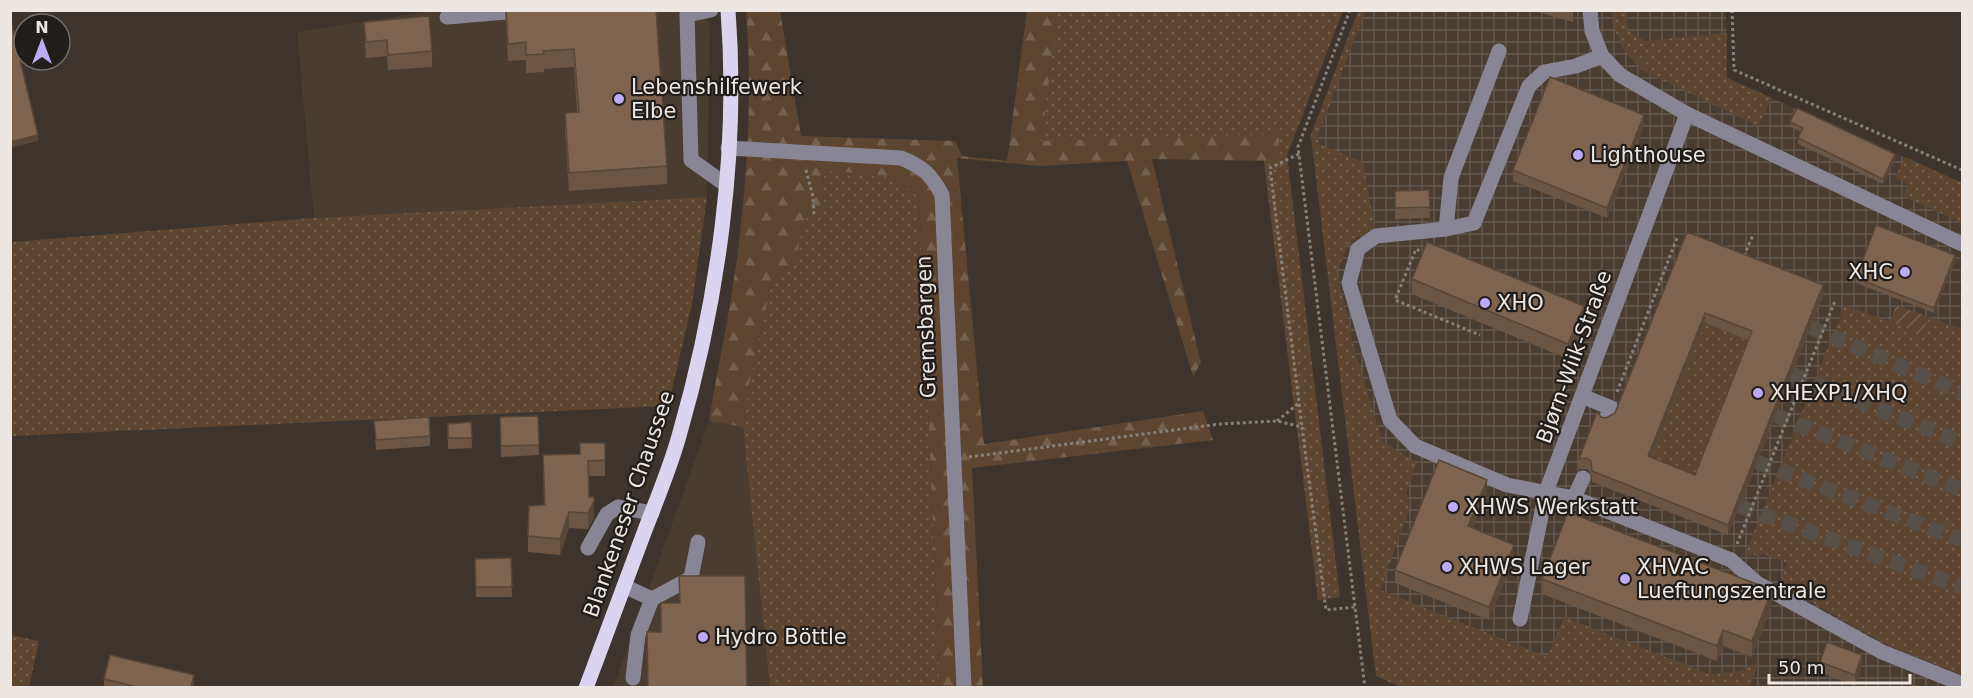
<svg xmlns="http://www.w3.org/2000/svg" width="1973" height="698" viewBox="0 0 1973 698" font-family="'DejaVu Sans',sans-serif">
	<defs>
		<pattern id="industrial-grid" width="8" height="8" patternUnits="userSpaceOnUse" patternTransform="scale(1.5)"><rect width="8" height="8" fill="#493c30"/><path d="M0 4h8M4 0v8" fill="none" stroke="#63584e"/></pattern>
		<pattern id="grass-dots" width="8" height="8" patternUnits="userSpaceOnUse" patternTransform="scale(1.5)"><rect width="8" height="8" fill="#5d4530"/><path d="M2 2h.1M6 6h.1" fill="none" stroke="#74604e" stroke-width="1.8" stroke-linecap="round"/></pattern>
		<pattern id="forest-firs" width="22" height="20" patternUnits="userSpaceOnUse" patternTransform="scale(1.5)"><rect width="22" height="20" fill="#5d4530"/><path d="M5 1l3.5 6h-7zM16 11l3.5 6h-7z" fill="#74604e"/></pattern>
		<pattern id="garden-furrows" width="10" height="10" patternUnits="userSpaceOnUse" patternTransform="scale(1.5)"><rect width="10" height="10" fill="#5d4530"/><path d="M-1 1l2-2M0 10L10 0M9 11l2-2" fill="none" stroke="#74604e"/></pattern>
	</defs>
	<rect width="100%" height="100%" fill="#3d352d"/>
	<g fill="#493c30">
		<polygon points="431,11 707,11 710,35 707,197 314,218 297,32"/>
		<polygon points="709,421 743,427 770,687 613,688"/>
	</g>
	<polygon fill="url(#industrial-grid)" points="1358,11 1726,11 1727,78 1962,183 1962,687 1404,688 1376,676 1311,135"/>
	<g fill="url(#grass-dots)">
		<polygon points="1046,11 1343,11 1287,155 1340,597 1318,600 1263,155 1028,160"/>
		<polygon points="1358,11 1365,11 1318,136 1319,144 1363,162 1375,229 1349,242 1337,272 1355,351 1382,441 1417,463 1406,492 1409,511 1380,590 1547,657 1564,617 1709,674 1741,671 1759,662 1750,687 1404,688 1376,676 1311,135"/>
		<polygon points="1612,11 1626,11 1628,30 1645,41 1727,33 1727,78 1772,98 1758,126 1643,71 1624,50 1616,33"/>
		<polygon points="1905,157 1962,183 1962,223 1903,196 1908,184 1895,178"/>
		<polygon points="824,170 893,177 919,197 940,687 770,688 743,427 749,385 772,280 796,258 805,215 822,217"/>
		<polygon points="707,197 692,304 668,406 11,436 11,242 314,218"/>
		<polygon points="1845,305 1922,334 1929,317 1962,329 1962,675 1889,646 1780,584 1787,563 1765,554 1744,557"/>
		<polygon points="1705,323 1752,342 1695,485 1648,467"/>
		<polygon points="11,635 39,641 29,687 11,687"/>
	</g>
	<path fill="url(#forest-firs)" d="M1027,10L1058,11L1041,141L1280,134L1277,161L1152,159L1201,363L1193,376L1127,161L1038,166L957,158L984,444L1203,411L1213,440L972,468L983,687H940L919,197L893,177L824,170L822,218L805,215L796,258L772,280L749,385L743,427L709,421C717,371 728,322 735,272C747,186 753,97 746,11H780L801,136L955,141L962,156L1007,161Z"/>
	<polygon fill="url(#garden-furrows)" points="1896,305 1929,317 1922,334 1890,322"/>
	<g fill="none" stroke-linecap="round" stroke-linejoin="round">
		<g stroke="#575048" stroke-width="15" stroke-dasharray="15 8" stroke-linecap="butt">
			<polyline points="1810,327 1962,393"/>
			<polyline points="1792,374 1962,443"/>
			<polyline points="1775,415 1962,490"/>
			<polyline points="1757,462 1962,540"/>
			<polyline points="1739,506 1962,587"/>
		</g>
		<g stroke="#878079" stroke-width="3" stroke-dasharray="3 3" stroke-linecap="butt">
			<polyline points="1350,10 1298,147 1365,688"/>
			<polyline points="1732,10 1734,70 1962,170"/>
			<polyline points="1299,154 1270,168 1302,427"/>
			<polyline points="806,170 813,197 814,216"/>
			<polyline points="1425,253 1416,249 1395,300 1480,335"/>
			<polyline points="1744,256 1753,235"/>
			<polyline points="1617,392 1677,238"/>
			<polyline points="1277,421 1299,403"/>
			<polyline points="969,457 1220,424 1277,421 1302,427 1326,610 1355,607"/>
			<polyline points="1737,544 1835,301"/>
		</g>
		<g stroke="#888694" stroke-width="15">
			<polyline points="711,10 687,15 691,160 725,184"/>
			<polyline points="1590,10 1592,31 1602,56 1620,75 1687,114 1962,244"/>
			<polyline points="447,17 529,10"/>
			<polyline points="1499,51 1451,178 1446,229 1376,236 1358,249 1349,283 1390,420 1415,446 1507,485 1574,498 1731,560 1757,583 1882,652 1962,684"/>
			<path d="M728,148L901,158C923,167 931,174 942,195L964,688"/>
			<polyline points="1446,229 1474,223 1529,86 1544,72 1576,66 1602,56"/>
			<polyline points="1582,396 1611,408 1606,419"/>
			<polyline points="1574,498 1583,478"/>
			<polyline points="588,548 607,514 618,507 652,513"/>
			<polyline points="624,586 652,599"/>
			<polyline points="1520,619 1546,492 1687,114"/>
			<polyline points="633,678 638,635 652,599 691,578 698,542"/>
		</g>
		<path stroke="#dad4f1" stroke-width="15" d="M586,688C606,635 625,583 645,530C657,499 670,468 679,436C718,301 739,152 728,10"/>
	</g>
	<g fill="#6c5643" fill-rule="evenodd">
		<polygon points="505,10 656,10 667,166 667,184 569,191 565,131 565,113 577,112 574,67 544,69 544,72 526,73 526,60 508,61"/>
		<polygon points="1530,10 1573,10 1573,22"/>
		<polygon points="364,22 432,51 432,67 388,70 387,56 366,58"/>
		<polygon points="1790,122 1895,159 1883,184 1798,144 1798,138 1801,132 1790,127"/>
		<polygon points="1644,125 1607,218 1513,181 1513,170"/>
		<polygon points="1429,190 1430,218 1395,219 1395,191"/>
		<path d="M1687,232L1823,296L1728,535L1592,482L1591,472L1586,469H1579V459L1601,417L1606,418L1615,413ZM1705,323L1748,340L1695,475L1652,458Z"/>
		<polygon points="1955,260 1934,313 1856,283 1856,278"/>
		<polygon points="1412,279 1584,322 1568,359 1412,294"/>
		<polygon points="538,416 539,455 501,457 500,417"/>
		<polygon points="374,421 430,436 430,446 376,450"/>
		<polygon points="471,422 472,448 448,449 448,424"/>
		<polygon points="605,443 605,476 589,476 589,497 594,517 588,529 569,528 560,555 528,552 528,536 544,505 543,455 580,454"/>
		<polygon points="1487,493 1472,528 1514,558 1489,620 1395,583 1395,570"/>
		<polygon points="511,558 512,597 476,597 475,559"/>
		<polygon points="1542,579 1772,605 1752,657 1723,646 1717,661 1542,594"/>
		<polygon points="1820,662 1862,666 1855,686 1820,672"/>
		<polygon points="104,679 194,687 104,687"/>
	</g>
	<g fill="#584637">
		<polygon points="1644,115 1644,125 1607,218 1607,208"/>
		<polygon points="38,135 38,141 10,148 10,142"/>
		<polygon points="1895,154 1895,159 1883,184 1883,179"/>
		<polygon points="1955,255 1955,260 1934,313 1934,308"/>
		<polygon points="1823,285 1823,296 1728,535 1728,525"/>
		<polygon points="1584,306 1584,322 1568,359 1568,344"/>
		<polygon points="1705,313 1705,323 1648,467 1648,456"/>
		<polygon points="1487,480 1487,493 1468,539 1468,526"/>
		<polygon points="594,501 594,517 588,529 588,513"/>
		<polygon points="569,512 569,528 560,555 560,539"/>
		<polygon points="1514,545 1514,558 1489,620 1489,607"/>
		<polygon points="1772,590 1772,605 1752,657 1752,641"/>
		<polygon points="1723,630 1723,646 1717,661 1717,646"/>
		<polygon points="1862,655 1862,666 1855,686 1855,675"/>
		<polygon points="194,675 194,687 191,687"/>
	</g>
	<g fill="#7e644e" stroke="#584637" stroke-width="1.5" fill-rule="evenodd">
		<polygon points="506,10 656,10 667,166 569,173 565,113 579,112 574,49 543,51 544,54 526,55 526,42 508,44"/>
		<polygon points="429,16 432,51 388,55 387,40 366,42 364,22"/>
		<polygon points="10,18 38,135 10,142"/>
		<polygon points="1550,77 1644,115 1607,208 1513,170"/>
		<polygon points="1797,108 1895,154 1883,179 1798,138 1803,128 1790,122"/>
		<polygon points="1429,190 1430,207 1395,208 1395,191"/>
		<polygon points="1876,225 1955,255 1934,308 1856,278"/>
		<path d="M1687,232L1823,285L1728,525L1592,471L1591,461L1586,458L1579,459L1597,412L1601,417L1606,418L1615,413ZM1705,313L1752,331L1695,475L1648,456Z"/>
		<polygon points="1427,242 1584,306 1568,344 1412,279"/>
		<polygon points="538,416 539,445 501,446 500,417"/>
		<polygon points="429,417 430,436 376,440 374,421"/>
		<polygon points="471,422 472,438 448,438 448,424"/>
		<polygon points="580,443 605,443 605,460 588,461 589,497 594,497 594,501 588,513 569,512 560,539 528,536 529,506 545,505 543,455 580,454"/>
		<polygon points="1439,460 1487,480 1468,526 1514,545 1489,607 1395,570"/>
		<polygon points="1568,512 1772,590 1752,641 1723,630 1717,646 1542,579"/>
		<polygon points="511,558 512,587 476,587 475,559"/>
		<polygon points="679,576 745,576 747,687 648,687 647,632 661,632 661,603 680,603"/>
		<polygon points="1827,642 1862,655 1855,675 1820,662"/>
		<polygon points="110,655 194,675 191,687 138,687 104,679"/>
		<polygon points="1913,684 1921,687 1911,687"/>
	</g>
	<g fill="#bcaaf6" stroke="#211d1a" stroke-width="2">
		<circle cx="619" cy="99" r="6"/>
		<circle cx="1578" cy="155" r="6"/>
		<circle cx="1905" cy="272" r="6"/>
		<circle cx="1485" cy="303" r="6"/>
		<circle cx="1758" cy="393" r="6"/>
		<circle cx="1453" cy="507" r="6"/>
		<circle cx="1447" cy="567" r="6"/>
		<circle cx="1625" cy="579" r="6"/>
		<circle cx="703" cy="637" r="6"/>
	</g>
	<g text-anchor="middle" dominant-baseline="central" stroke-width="4.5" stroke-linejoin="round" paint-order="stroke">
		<g font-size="21" fill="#ece7e2" stroke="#211d1a" text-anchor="start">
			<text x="631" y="87">Lebenshilfewerk<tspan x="631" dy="24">Elbe</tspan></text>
			<text x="1590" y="155">Lighthouse</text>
			<text x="1893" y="272" text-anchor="end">XHC</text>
			<text x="1497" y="303">XHO</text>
			<text x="1770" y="393">XHEXP1/XHQ</text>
			<text x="1465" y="507">XHWS Werkstatt</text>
			<text x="1459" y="567">XHWS Lager</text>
			<text x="1637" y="567">XHVAC<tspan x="1637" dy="24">Lueftungszentrale</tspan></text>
			<text x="715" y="637">Hydro Böttle</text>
		</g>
		<g font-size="21" fill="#ece7e2" stroke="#211d1a">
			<text transform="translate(926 327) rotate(-92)">Gremsbargen</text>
			<text transform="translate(1574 357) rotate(-70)">Bjørn-Wiik-Straße</text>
			<text transform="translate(629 504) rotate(-71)">Blankeneser Chaussee</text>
		</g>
	</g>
	<rect width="1973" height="698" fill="none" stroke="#ece7e2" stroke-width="24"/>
	<g transform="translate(42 42)"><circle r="28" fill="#211d1a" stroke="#726e6a" stroke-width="1.5"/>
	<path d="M0-4.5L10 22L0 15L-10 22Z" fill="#bcaaf6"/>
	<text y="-9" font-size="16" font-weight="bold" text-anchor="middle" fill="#ece7e2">N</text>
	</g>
	<path d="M1769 674v9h141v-9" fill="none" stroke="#ece7e2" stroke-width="3"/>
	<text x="1778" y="674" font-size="18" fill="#ece7e2" stroke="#211d1a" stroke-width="4.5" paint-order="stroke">50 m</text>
</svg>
